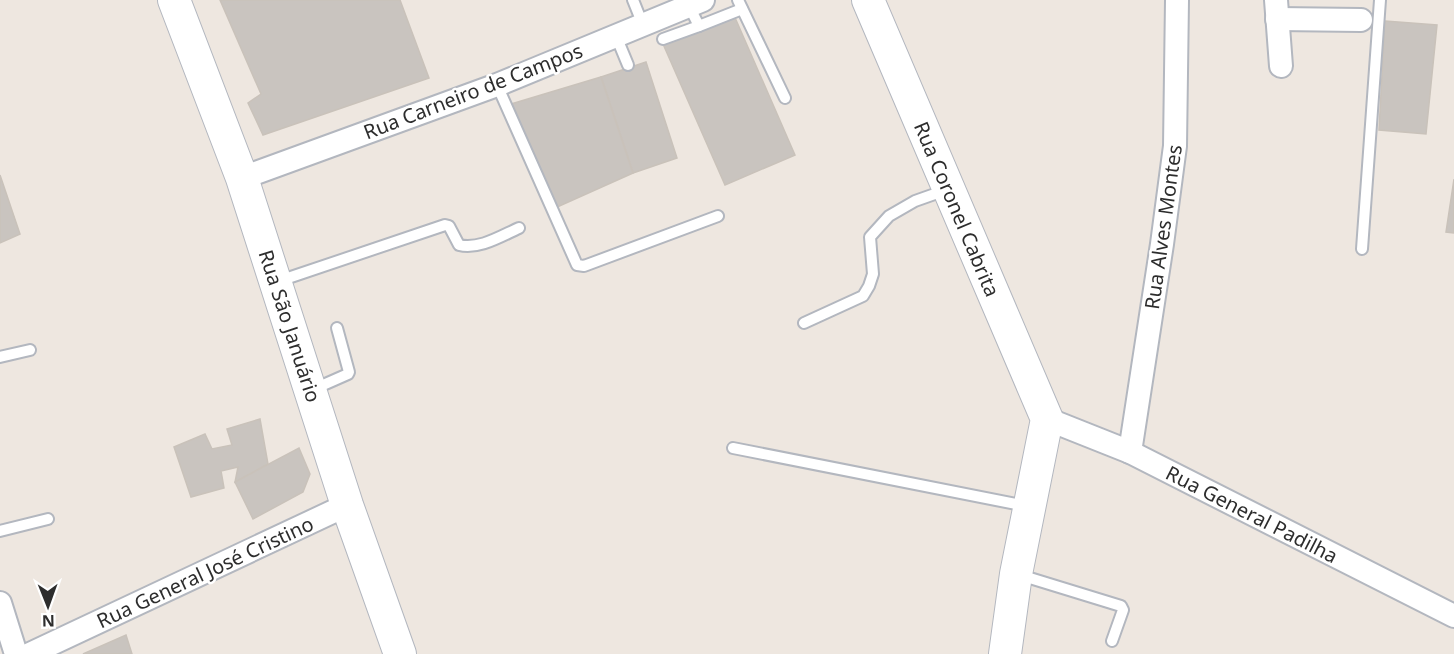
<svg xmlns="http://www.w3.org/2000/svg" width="1454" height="654" viewBox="0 0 1454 654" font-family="'Noto Sans',sans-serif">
	<rect width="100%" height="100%" fill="#eee7e0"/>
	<g fill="#c9c4bf" stroke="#c9c2ba" stroke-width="1.5">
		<polygon points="220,0 400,0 429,78 263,135 248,103 261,94"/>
		<polygon points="733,13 795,155 725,185 663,44"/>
		<polygon points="1385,21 1437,25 1426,134 1379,130"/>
		<polygon points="646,62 677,158 633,173 601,77"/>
		<polygon points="601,77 633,173 555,208 511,104"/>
		<polygon points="0,175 20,234 0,243"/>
		<polygon points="1454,179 1454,233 1446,232"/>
		<polygon points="260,419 268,464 235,482 238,467 221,471 224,488 191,497 174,447 205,434 212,449 232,445 227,429"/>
		<polygon points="299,448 310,474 303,492 253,519 235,482"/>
		<polygon points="126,635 132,654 83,654"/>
	</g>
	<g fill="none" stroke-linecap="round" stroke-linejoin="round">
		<g stroke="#b3b7bf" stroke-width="14">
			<g id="lane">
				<polyline points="633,0 643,25"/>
				<polyline points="738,0 785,98"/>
				<polyline points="689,6 699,26 742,9"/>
				<polyline points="616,36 628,65"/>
				<polyline points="663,39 699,26"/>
				<polyline points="497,85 577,265 584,266 718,216"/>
				<polyline points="1362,249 1380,0"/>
				<path d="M279,281L445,225L449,226L459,245C479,250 501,236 519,228"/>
				<polyline points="804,323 863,296 869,286 873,274 870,237 889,216 915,201 946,190"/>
				<polyline points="0,357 30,350"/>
				<polyline points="314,389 348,374 349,372 337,328"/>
				<polyline points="733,448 1026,506"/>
				<polyline points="0,531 48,519"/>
				<polyline points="1020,575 1121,606 1123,610 1112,641"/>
			</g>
		</g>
		<g stroke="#b3b7bf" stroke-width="26">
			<g id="street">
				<polyline points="1276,0 1281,66"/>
				<polyline points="1277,19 1361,20"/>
				<polyline points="242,178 497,85 703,0"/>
				<polyline points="1047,419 1130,452 1454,616"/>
				<polyline points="1130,452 1162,244 1175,146 1177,0"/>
				<polyline points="0,603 16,654"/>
				<polyline points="30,654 347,505"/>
			</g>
		</g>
		<g stroke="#b3b7bf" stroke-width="34">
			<g id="secondary">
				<polyline points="174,0 242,178 347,505 400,654"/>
				<polyline points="868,0 1047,419 1016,574 1005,654"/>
			</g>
		</g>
		<use href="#lane" stroke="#fff" stroke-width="10"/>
		<use href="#street" stroke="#fff" stroke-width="22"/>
		<use href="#secondary" stroke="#fff" stroke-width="32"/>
	</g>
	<g text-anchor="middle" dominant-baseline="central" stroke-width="5" stroke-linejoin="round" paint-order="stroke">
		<g font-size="20" fill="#2d2d2d" stroke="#fff">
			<text transform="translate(473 91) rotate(-21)">Rua Carneiro de Campos</text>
			<text transform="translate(957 209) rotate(67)">Rua Coronel Cabrita</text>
			<text transform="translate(1163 227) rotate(-82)">Rua Alves Montes</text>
			<text transform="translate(290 326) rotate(72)">Rua São Januário</text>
			<text transform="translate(1252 514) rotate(27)">Rua General Padilha</text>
			<text transform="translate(205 572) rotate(-25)">Rua General José Cristino</text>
		</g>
	</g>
	<g transform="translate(48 606) rotate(179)" stroke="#ffffff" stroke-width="4.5" paint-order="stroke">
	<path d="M0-4.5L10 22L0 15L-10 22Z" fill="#2d2d2d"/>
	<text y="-9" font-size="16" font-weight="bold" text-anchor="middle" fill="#2d2d2d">N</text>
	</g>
</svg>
